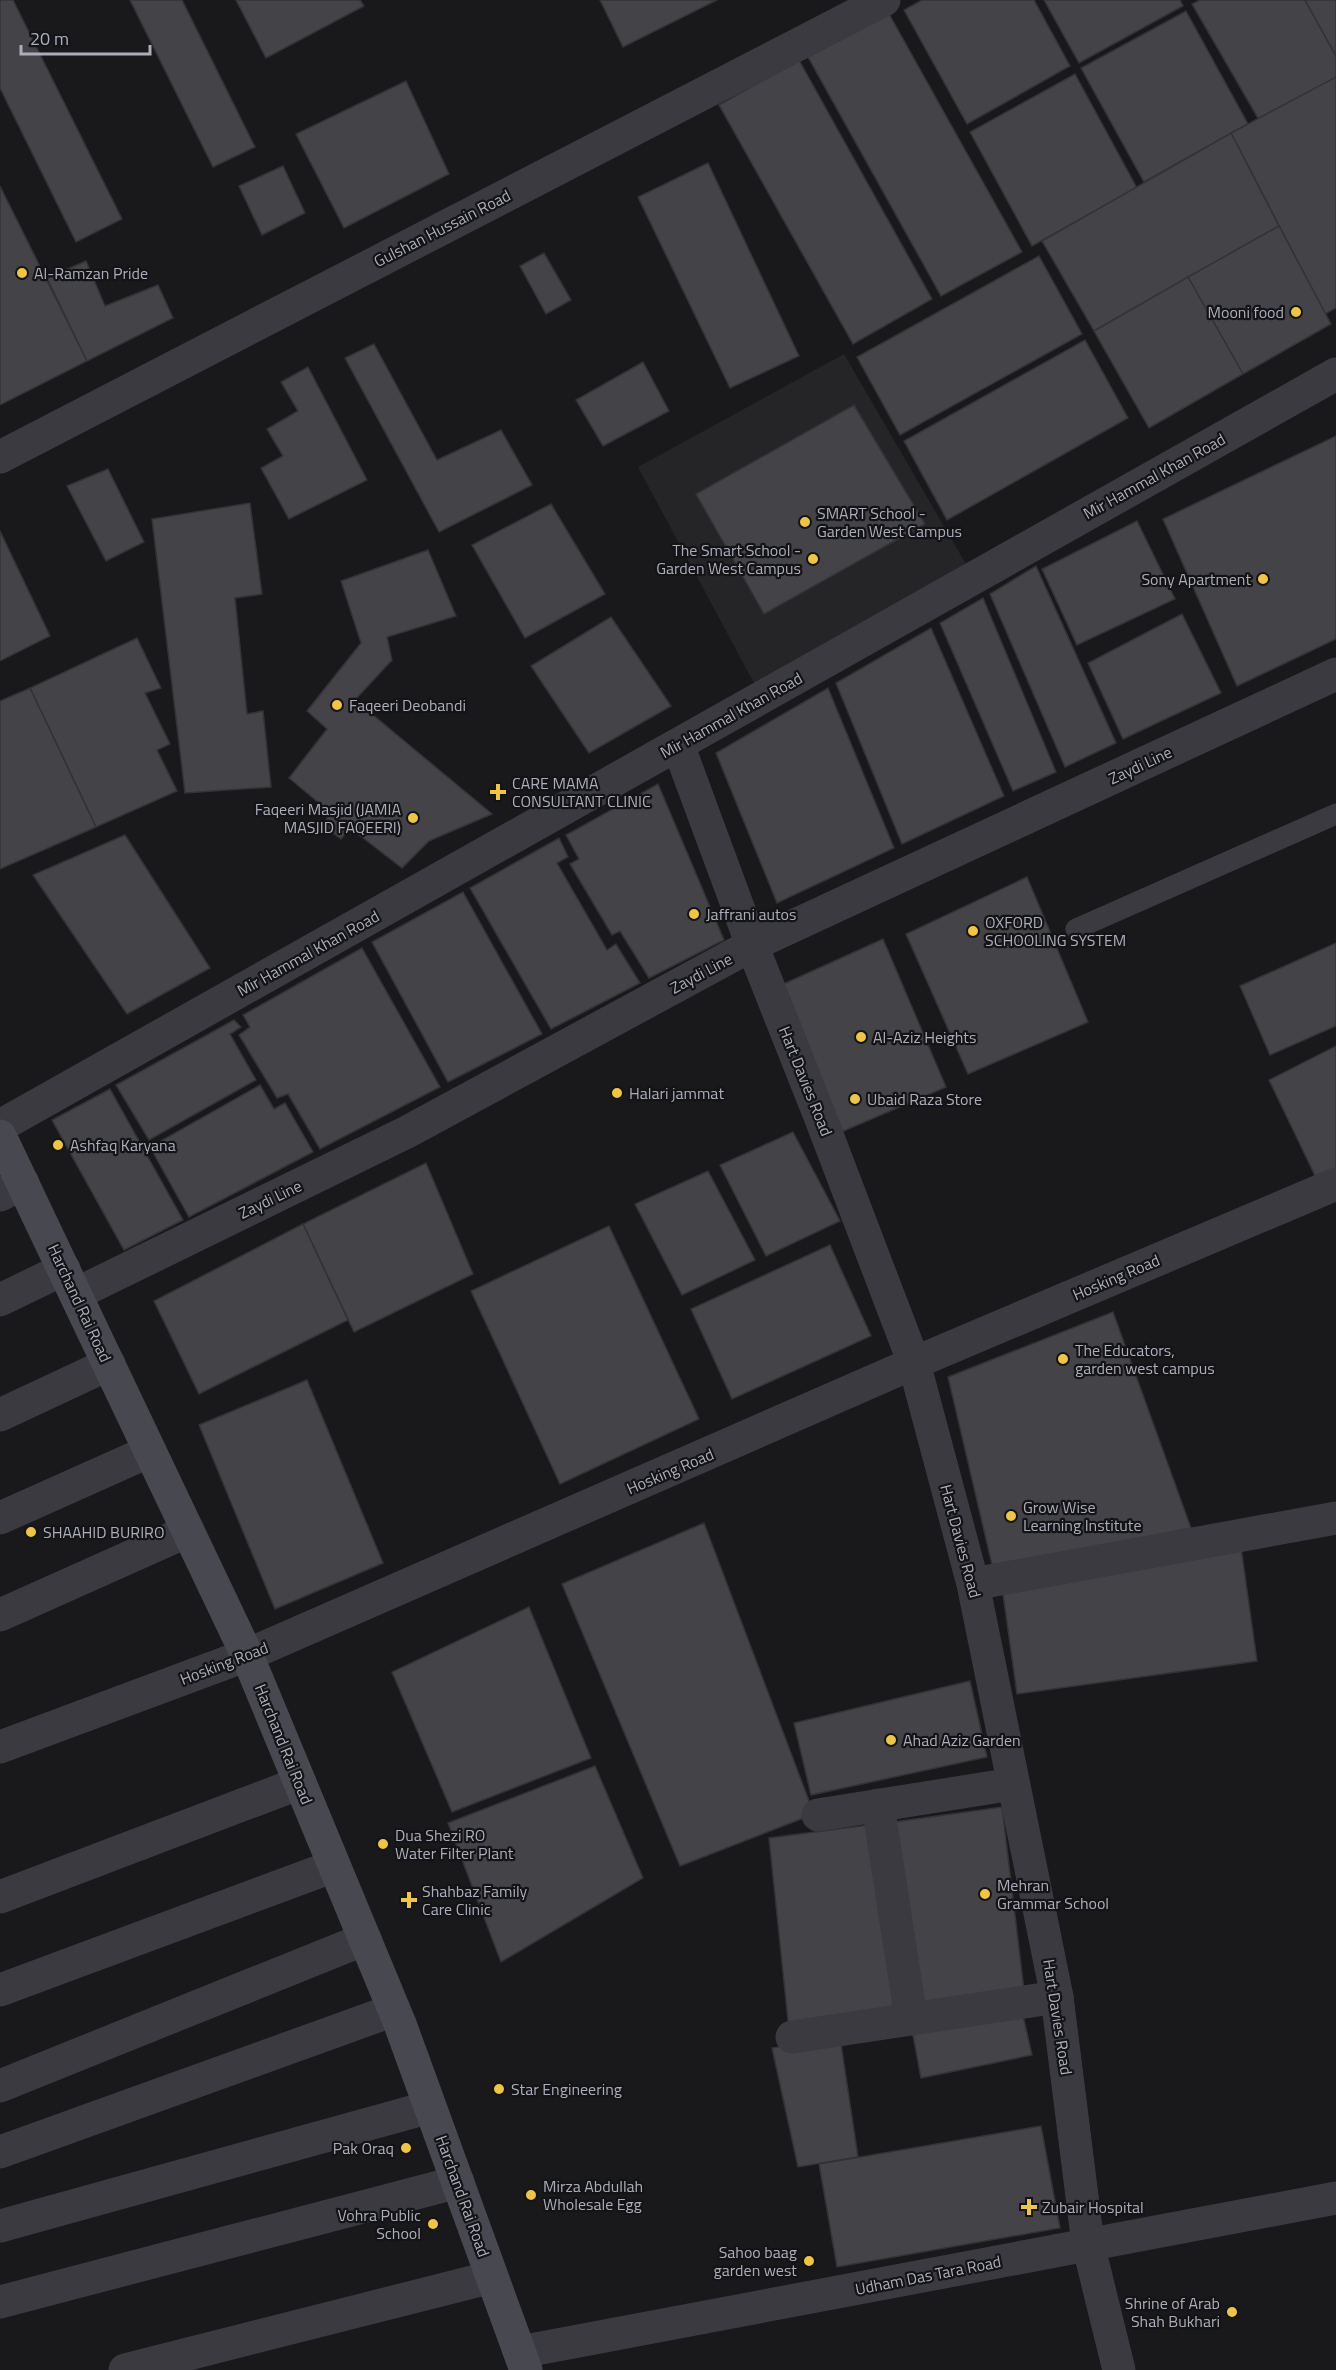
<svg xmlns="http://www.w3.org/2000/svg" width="1336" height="2370" viewBox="0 0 1336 2370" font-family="'Titillium Web',sans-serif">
	<rect width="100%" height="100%" fill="#19191b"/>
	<polygon fill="#252528" points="844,354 974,578 762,698 638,467"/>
	<g fill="#434348" stroke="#333337" stroke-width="1.5">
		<polygon points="0,0 13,0 122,219 76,242 0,88"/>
		<polygon points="130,0 182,0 255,147 213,167"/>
		<polygon points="236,0 360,0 364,6 266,58"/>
		<polygon points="600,0 717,0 623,47"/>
		<polygon points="922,0 1034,0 1070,66 967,124 904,10"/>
		<polygon points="1044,0 1180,0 1183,6 1079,63"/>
		<polygon points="1200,0 1305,0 1336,56 1336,78 1259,120 1192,4"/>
		<polygon points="1305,0 1336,0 1336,56"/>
		<polygon points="1186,11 1248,124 1144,182 1081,68"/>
		<polygon points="888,12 1022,252 941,296 808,57"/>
		<polygon points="799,60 932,299 853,344 719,105"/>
		<polygon points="1075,74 1137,188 1032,246 970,132"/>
		<polygon points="1336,77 1336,308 1325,314 1231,133"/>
		<polygon points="406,81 449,174 344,228 296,134"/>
		<polygon points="1231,133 1279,226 1094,331 1042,241"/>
		<polygon points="708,163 799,356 730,388 638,197"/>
		<polygon points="283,166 305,213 262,235 239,186"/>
		<polygon points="0,186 87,361 0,405"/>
		<polygon points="1279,226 1331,324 1243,374 1188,277"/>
		<polygon points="544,253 571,300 546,314 520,266"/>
		<polygon points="1039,256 1082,334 900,435 857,357"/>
		<polygon points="86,261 105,306 158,285 173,318 87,361 47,278"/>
		<polygon points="1188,277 1243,374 1149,428 1094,331"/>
		<polygon points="1085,340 1128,418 947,520 904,441"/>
		<polygon points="374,344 437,460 501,430 532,485 439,532 345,358"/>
		<polygon points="643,362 669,411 603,446 576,400"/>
		<polygon points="308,367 367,480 289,519 261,468 283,456 267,429 298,411 281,382"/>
		<polygon points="854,405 925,524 764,614 696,494"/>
		<polygon points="1336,436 1336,639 1237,686 1163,519"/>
		<polygon points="108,469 144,542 106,561 67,486"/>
		<polygon points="250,503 262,594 235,598 247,714 263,711 271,787 185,793 152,519"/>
		<polygon points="551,504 605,594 525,638 472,545"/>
		<polygon points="1137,521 1175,599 1077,645 1042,569"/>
		<polygon points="0,531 50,636 0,661"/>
		<polygon points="428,550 456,616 387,637 392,660 355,700 492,814 429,841 402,868 350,828 341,839 322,825 331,813 289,778 327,729 307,711 361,643 341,581"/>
		<polygon points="1036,566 1116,743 1065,767 990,594"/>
		<polygon points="983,598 1056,772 1013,791 940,623"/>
		<polygon points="1182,614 1221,693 1123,739 1088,663"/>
		<polygon points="611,617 671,706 589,753 531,666"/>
		<polygon points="931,628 1004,796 902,844 836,683"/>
		<polygon points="137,638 161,688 145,693 170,744 157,750 177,791 96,827 30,688"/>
		<polygon points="30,688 96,827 0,869 0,701"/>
		<polygon points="828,688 894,848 777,903 716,753"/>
		<polygon points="658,784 724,940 649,978 620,931 612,935 570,864 579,859 566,835"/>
		<polygon points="125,835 210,968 127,1014 33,875"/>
		<polygon points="559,838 568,857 557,863 607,950 616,944 640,983 551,1029 470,888"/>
		<polygon points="1027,877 1088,1022 968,1074 906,934"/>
		<polygon points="463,892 542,1034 448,1082 372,942"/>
		<polygon points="883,939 946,1087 839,1133 777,987"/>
		<polygon points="1336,943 1336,1026 1270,1055 1240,986"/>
		<polygon points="362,948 440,1087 320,1149 288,1094 277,1098 239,1035 250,1027 243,1015"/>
		<polygon points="234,1020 241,1027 230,1034 256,1080 149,1140 116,1085"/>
		<polygon points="1336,1046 1336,1175 1319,1184 1269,1080"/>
		<polygon points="260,1085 274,1109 285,1103 313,1152 189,1217 150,1147"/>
		<polygon points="110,1089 183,1220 124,1250 52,1120"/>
		<polygon points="793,1132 840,1221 766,1256 720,1165"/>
		<polygon points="426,1163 473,1274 354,1332 303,1224"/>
		<polygon points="708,1171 755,1260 682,1295 635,1204"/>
		<polygon points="303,1224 348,1320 199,1394 154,1301"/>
		<polygon points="609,1226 699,1419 560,1484 471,1291"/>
		<polygon points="830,1245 871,1336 732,1399 691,1309"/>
		<polygon points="1113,1312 1191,1528 993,1569 948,1377"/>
		<polygon points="307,1380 383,1563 275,1609 199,1425"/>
		<polygon points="704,1523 814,1814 680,1866 562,1584"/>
		<polygon points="1241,1547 1257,1661 1017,1694 1002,1587"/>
		<polygon points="529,1607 591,1758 452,1812 392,1672"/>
		<polygon points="970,1681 987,1757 811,1795 794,1723"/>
		<polygon points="595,1766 643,1878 501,1962 448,1823"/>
		<polygon points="1002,1807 1025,1998 921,2013 894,1822"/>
		<polygon points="876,1824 899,2013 789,2030 769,1838"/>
		<polygon points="1022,2011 1032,2055 921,2078 912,2030"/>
		<polygon points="840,2037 858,2157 798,2167 772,2048"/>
		<polygon points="1041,2126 1060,2228 837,2267 819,2164"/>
	</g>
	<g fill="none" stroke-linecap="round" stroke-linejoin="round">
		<polyline stroke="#3a3a40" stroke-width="21" points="1076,929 1336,814"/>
		<g stroke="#3a3a40" stroke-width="33">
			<polyline points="0,457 884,0"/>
			<polyline points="678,745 752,945 821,1119 914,1363 973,1584 1057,1997 1088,2244 1119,2370"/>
			<polyline points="0,1126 1336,374"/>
			<polyline points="0,1195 23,1183"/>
			<polyline points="76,1294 407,1132 752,945 1336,674"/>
			<polyline points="0,1300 64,1269"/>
			<polyline points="0,1415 109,1364"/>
			<polyline points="0,1518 150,1451"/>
			<polyline points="973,1584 1336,1518"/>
			<polyline points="0,1615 188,1531"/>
			<polyline points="0,1747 247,1655 914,1363 1336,1184"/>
			<polyline points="878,1805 911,2018"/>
			<polyline points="818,1815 1013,1784"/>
			<polyline points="0,1897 300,1783"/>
			<polyline points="0,1990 334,1866"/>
			<polyline points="792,2037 1057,1997"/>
			<polyline points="0,2086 365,1939"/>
			<polyline points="0,2152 394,2010"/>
			<polyline points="0,2226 430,2107"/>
			<polyline points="0,2302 458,2182"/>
			<polyline points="520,2352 1336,2198"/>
			<polyline points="125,2370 492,2277"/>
		</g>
		<polyline stroke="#484950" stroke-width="33" points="0,1136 247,1655 400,2024 526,2370"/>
	</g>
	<g fill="#f0c73c" stroke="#141416" stroke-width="2">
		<circle cx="22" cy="273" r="6"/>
		<circle cx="1296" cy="312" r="6"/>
		<circle cx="805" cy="522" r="6"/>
		<circle cx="813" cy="559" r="6"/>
		<circle cx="1263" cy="579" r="6"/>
		<circle cx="337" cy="705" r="6"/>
		<path d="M495 783h6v6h6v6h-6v6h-6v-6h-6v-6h6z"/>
		<circle cx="413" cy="818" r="6"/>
		<circle cx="694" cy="914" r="6"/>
		<circle cx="973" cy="931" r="6"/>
		<circle cx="861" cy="1037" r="6"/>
		<circle cx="617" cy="1093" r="6"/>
		<circle cx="855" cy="1099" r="6"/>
		<circle cx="58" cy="1145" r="6"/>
		<circle cx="1063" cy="1359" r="6"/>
		<circle cx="1011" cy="1516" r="6"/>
		<circle cx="31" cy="1532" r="6"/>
		<circle cx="891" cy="1740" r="6"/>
		<circle cx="383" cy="1844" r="6"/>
		<circle cx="985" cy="1894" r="6"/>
		<path d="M406 1891h6v6h6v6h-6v6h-6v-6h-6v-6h6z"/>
		<circle cx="499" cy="2089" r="6"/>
		<circle cx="406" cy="2148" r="6"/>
		<circle cx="531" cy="2195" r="6"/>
		<path d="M1026 2198h6v6h6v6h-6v6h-6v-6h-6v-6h6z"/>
		<circle cx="433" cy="2224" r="6"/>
		<circle cx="809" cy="2261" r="6"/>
		<circle cx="1232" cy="2312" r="6"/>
	</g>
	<g text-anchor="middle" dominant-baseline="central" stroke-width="4.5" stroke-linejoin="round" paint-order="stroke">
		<g font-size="16" fill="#abaeba" stroke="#141416">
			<text transform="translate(442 228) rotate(-27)">Gulshan Hussain Road</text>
			<text transform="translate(1154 476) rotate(-29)">Mir Hammal Khan Road</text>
			<text transform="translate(731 715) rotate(-29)">Mir Hammal Khan Road</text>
			<text transform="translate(1140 765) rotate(-25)">Zaydi Line</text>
			<text transform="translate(308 953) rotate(-29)">Mir Hammal Khan Road</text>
			<text transform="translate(701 973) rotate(-28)">Zaydi Line</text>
			<text transform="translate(806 1081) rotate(68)">Hart Davies Road</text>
			<text transform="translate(270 1199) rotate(-26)">Zaydi Line</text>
			<text transform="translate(1116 1277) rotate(-23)">Hosking Road</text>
			<text transform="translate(80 1303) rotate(65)">Harchand Rai Road</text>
			<text transform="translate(670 1471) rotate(-23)">Hosking Road</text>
			<text transform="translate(961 1541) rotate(75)">Hart Davies Road</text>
			<text transform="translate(224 1663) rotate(-21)">Hosking Road</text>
			<text transform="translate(284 1744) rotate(68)">Harchand Rai Road</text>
			<text transform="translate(1058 2017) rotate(81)">Hart Davies Road</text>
			<text transform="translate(463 2196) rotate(70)">Harchand Rai Road</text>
			<text transform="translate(928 2275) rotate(-11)">Udham Das Tara Road</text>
		</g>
		<g font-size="16" fill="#abaeba" stroke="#141416" text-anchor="start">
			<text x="34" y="273">Al-Ramzan Pride</text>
			<text x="1284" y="312" text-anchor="end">Mooni food</text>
			<text x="817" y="513">SMART School -<tspan x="817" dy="18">Garden West Campus</tspan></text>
			<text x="801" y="550" text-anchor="end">The Smart School -<tspan x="801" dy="18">Garden West Campus</tspan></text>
			<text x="1251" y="579" text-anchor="end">Sony Apartment</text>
			<text x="349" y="705">Faqeeri Deobandi</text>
			<text x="512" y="783">CARE MAMA<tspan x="512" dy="18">CONSULTANT CLINIC</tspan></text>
			<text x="401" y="809" text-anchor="end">Faqeeri Masjid (JAMIA<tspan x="401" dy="18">MASJID FAQEERI)</tspan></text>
			<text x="706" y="914">Jaffrani autos</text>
			<text x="985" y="922">OXFORD<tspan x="985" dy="18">SCHOOLING SYSTEM</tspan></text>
			<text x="873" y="1037">Al-Aziz Heights</text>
			<text x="629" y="1093">Halari jammat</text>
			<text x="867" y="1099">Ubaid Raza Store</text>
			<text x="70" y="1145">Ashfaq Karyana</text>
			<text x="1075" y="1350">The Educators,<tspan x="1075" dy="18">garden west campus</tspan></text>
			<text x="1023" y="1507">Grow Wise<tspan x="1023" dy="18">Learning Institute</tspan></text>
			<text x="43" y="1532">SHAAHID BURIRO</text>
			<text x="903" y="1740">Ahad Aziz Garden</text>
			<text x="395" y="1835">Dua Shezi RO<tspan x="395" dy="18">Water Filter Plant</tspan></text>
			<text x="997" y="1885">Mehran<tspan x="997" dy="18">Grammar School</tspan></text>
			<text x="422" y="1891">Shahbaz Family<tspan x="422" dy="18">Care Clinic</tspan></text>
			<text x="511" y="2089">Star Engineering</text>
			<text x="394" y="2148" text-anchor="end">Pak Oraq</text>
			<text x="543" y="2186">Mirza Abdullah<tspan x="543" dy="18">Wholesale Egg</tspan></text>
			<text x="1042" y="2207">Zubair Hospital</text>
			<text x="421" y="2215" text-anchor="end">Vohra Public<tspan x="421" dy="18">School</tspan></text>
			<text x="797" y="2252" text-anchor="end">Sahoo baag<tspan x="797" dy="18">garden west</tspan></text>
			<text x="1220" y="2303" text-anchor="end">Shrine of Arab<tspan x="1220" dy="18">Shah Bukhari</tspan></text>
		</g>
	</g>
	<path d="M21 45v9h129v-9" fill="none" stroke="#abaeba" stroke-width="3"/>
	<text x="30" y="45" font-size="18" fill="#abaeba" stroke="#141416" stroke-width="4.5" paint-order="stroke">20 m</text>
</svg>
